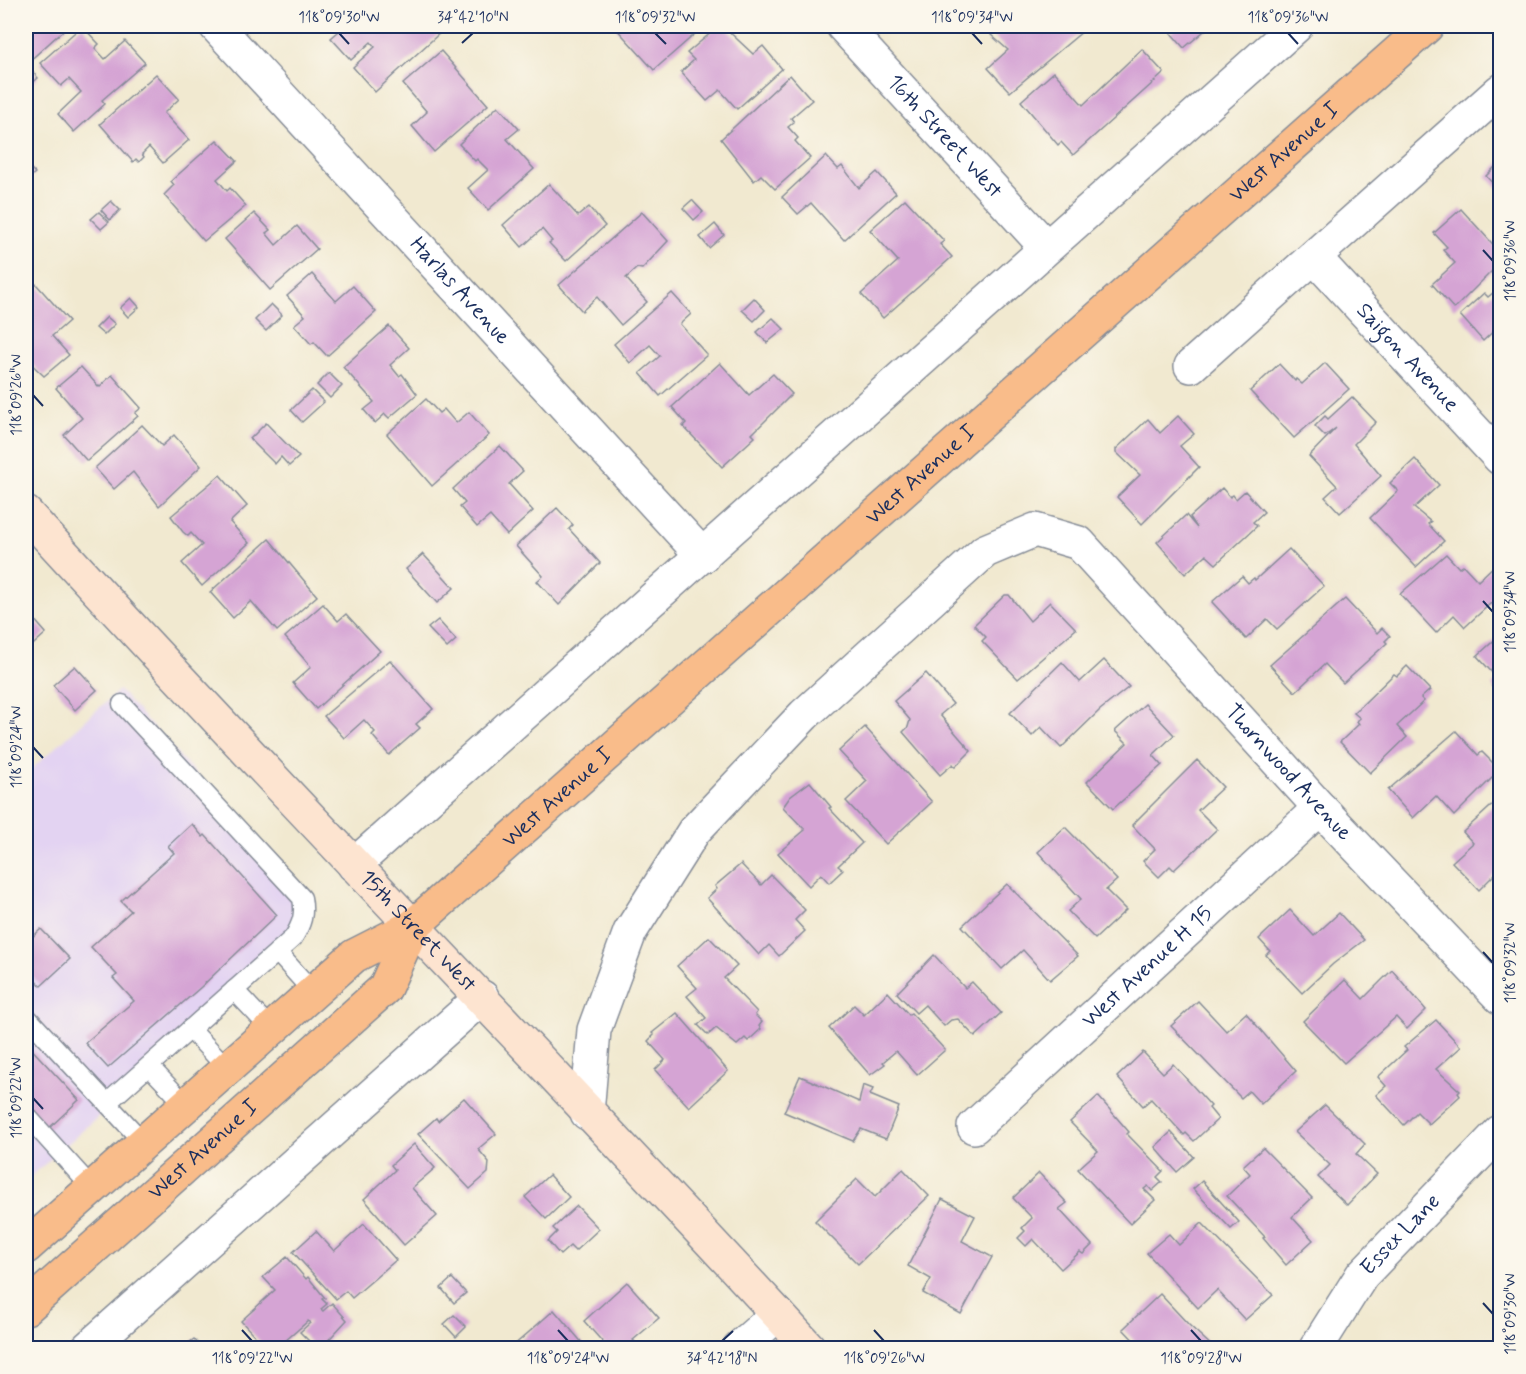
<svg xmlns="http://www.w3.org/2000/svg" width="1526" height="1374" viewBox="0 0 1526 1374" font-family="Mynerve,sans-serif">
	<rect width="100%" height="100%" fill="#fbf7ec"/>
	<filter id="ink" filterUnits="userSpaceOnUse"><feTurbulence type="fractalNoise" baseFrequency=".0167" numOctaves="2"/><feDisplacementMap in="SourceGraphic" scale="12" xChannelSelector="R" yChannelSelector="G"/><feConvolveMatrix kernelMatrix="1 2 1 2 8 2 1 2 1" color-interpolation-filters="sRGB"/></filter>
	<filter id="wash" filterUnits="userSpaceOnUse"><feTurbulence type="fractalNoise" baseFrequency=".008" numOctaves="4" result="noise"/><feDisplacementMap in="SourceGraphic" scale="24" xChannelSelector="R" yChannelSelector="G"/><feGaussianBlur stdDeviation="1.35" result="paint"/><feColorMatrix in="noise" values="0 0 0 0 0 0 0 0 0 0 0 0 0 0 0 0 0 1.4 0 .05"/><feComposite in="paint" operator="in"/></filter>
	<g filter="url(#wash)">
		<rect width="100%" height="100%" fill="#f1e9d0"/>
		<polygon fill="#e3d3f2" points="119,690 309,897 309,929 26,1181 26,774"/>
		<g id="blocks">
			<g fill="#d5a4d4">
				<polygon points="26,26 68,26 26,64"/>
				<polygon points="82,26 99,44 95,48 105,59 125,41 145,63 102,100 105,104 74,132 58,114 81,92 69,79 61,86 40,63"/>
				<polygon points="345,26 437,26 442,31 375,92 353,67 375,47 371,42 351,60 331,38"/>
				<polygon points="614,26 688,26 695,34 654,70"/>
				<polygon points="719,26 723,26 753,54 763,46 782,69 737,109 720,90 707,101 681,72 694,60 687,53"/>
				<polygon points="989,26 1089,26 1010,92 988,68 1008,50 991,35 994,32"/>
				<polygon points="1179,26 1210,26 1184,48 1171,33"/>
				<polygon points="1142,49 1164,73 1073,155 1061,142 1058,145 1021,101 1054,72 1083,105"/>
				<polygon points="441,51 488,105 434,152 412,126 427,112 403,84"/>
				<polygon points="29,68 38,78 26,89 26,71"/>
				<polygon points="156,74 179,99 164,113 189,140 163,163 149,147 142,154 144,157 139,162 136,159 133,162 100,124"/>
				<polygon points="790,75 812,100 791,118 794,122 788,127 798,138 795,141 810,158 775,189 761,175 754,181 721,139"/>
				<polygon points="498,106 519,129 507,139 534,169 488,210 468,188 488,170 477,159 475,161 459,144"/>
				<polygon points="217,140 237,161 217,179 227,191 230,188 246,206 204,241 164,195 174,185 171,181"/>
				<polygon points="826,156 838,169 842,166 859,188 877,172 896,193 844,240 811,203 798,214 782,197"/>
				<polygon points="1500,162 1500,191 1486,176"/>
				<polygon points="27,165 35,173 29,178 26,173"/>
				<polygon points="549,184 578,216 589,207 605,226 566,261 549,243 552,241 542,229 522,247 503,225"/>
				<polygon points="905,199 944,241 940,244 952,257 883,318 861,294 898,261 870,230"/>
				<polygon points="692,200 703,212 694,220 683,208"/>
				<polygon points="111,201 120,210 110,220 101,210"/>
				<polygon points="1461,209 1500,252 1500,263 1454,309 1432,284 1455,263 1443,250 1447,247 1434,233"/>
				<polygon points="99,212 109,222 101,229 91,219"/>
				<polygon points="642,212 668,241 642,269 637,268 626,278 647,302 621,325 597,297 582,311 559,285"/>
				<polygon points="254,213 270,230 266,233 276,245 297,226 317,249 270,290 225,239"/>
				<polygon points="715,224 724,235 709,248 700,237"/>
				<polygon points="312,274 336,301 353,286 376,312 327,356 314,342 311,344 294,325 305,316 287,296"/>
				<polygon points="36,284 69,321 52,336 69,355 44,376 26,359 26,294"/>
				<polygon points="1500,287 1500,325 1483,341 1460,315 1484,293 1488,297"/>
				<polygon points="672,293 691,314 680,324 707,355 660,396 640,373 660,356 650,345 630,363 614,344"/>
				<polygon points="131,298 139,307 128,317 120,308"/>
				<polygon points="754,298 765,310 754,321 742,310"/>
				<polygon points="271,304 282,315 266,331 255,320"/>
				<polygon points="107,317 115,324 104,335 96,328"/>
				<polygon points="773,318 784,329 767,343 757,332"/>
				<polygon points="389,326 409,348 390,365 399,376 402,374 417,394 389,418 385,414 375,423 364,410 374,402 343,367"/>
				<polygon points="720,363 749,395 773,374 792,394 752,434 755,437 722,467 683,426 686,423 672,407"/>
				<polygon points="1325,363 1349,389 1294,438 1250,391 1279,364 1295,381 1296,379 1302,384"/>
				<polygon points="81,367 99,387 112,375 141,408 135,413 138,416 87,461 64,435 82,418 56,388"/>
				<polygon points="329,373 342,386 330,398 317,385"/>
				<polygon points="312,390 324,402 302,422 291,410"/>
				<polygon points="1352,397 1376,422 1354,444 1381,476 1340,513 1325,497 1337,486 1309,456 1336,428 1325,436 1315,426 1325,416 1328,419"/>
				<polygon points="426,399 439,413 444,409 456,423 469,412 489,435 432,486 387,434"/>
				<polygon points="1178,416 1194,434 1180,446 1199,467 1142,524 1117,497 1140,475 1116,452 1116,449 1148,419 1160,433"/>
				<polygon points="266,423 299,457 289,466 281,457 275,464 250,439"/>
				<polygon points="142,425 162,446 174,435 201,466 159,506 133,472 114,489 95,468"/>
				<polygon points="500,446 523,471 509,484 533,511 507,535 490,516 477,527 460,507 465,503 453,489"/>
				<polygon points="1415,459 1439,485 1414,508 1431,522 1428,524 1444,541 1416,567 1370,518 1398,491 1390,483"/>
				<polygon points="220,475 247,506 230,522 249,543 202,586 182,563 202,545 191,533 188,536 183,532 171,516"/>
				<polygon points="1222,488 1230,497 1233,495 1236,499 1245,491 1264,512 1253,522 1257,526 1216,564 1206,555 1185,574 1157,542 1186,515 1197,528 1190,517"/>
				<polygon points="557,508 573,525 569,529 600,563 559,605 537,581 543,576 516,546"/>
				<polygon points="269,539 317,596 277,631 251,601 233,618 210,592"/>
				<polygon points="1289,549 1324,586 1277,629 1267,619 1246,639 1212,602 1242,576 1248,583 1254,578 1255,580"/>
				<polygon points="423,554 454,588 437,603 406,569"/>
				<polygon points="1446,554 1459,568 1463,565 1478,581 1498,562 1500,565 1500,609 1498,611 1491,603 1465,627 1454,615 1436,633 1400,594"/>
				<polygon points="1005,595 1009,595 1030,621 1050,602 1076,629 1018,679 982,641 986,637 974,625"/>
				<polygon points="1345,599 1377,633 1382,628 1390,636 1385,641 1387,643 1343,683 1325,664 1295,692 1270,665"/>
				<polygon points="323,604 338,621 346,614 380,651 316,709 293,683 311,667 285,637"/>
				<polygon points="26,610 46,633 26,651"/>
				<polygon points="438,620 456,640 447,648 428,628"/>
				<polygon points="1500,635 1500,696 1492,686 1499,680 1477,656"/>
				<polygon points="390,660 433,709 416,724 420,728 389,755 372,735 375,732 364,720 344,738 324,716"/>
				<polygon points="1104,660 1129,687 1100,710 1061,748 1041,727 1032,736 1010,713 1062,662 1080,682"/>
				<polygon points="75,666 97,690 75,710 53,685"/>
				<polygon points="1407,666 1430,690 1421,698 1424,701 1397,726 1407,737 1370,773 1340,742 1359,724 1357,721 1360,718 1354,713 1394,674 1397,676"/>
				<polygon points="926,673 953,704 940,715 971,751 955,767 953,764 940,775 903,732 908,727 910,720 894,701"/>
				<polygon points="1145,704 1174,735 1153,755 1162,765 1113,809 1087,782 1127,743 1115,731"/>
				<polygon points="865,727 932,802 886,844 846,801 867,781 839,751"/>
				<polygon points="1456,731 1478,755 1482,752 1500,770 1454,816 1436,796 1413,818 1388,790"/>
				<polygon points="1197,760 1223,787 1198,810 1217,829 1174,870 1170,866 1159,877 1143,861 1155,849 1132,825"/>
				<polygon points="810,782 831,807 829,808 862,843 838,866 843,870 829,883 821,874 809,886 778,853 805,830 783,807 790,797"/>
				<polygon points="1500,798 1500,869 1479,890 1452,862 1473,843 1463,832"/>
				<polygon points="192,824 203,837 205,835 277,915 201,987 108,1068 85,1043 134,1001 113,978 117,975 91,947 131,911 121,901 174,853 168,846"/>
				<polygon points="1065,827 1117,880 1106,890 1126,910 1095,939 1068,911 1081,899 1038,852"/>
				<polygon points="741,864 761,885 771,875 805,910 795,920 805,931 779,956 769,945 759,955 707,898 717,889 715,886"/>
				<polygon points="1007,884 1078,956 1050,980 1023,950 1002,969 962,926"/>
				<polygon points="1290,910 1314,936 1339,913 1364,940 1333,964 1302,993 1266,955 1270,951 1259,939"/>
				<polygon points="41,929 70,959 41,986 26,969 26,943"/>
				<polygon points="709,937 737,966 724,978 757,1012 755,1015 762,1022 759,1026 761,1029 748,1041 745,1038 737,1045 716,1028 708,1035 698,1025 706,1018 687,996 697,988 677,966"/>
				<polygon points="934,955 965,988 972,982 1001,1013 975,1037 958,1019 951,1020 944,1026 925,1005 916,1013 897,993"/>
				<polygon points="1392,970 1426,1010 1407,1029 1396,1017 1344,1063 1303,1021 1345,980 1363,999"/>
				<polygon points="888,992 909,1015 911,1013 945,1050 917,1075 896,1051 883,1062 885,1064 870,1075 829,1028 854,1005 864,1015"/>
				<polygon points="1198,1001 1226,1031 1246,1013 1296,1071 1261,1104 1249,1091 1241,1098 1171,1026"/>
				<polygon points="677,1013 728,1071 689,1107 655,1070 665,1060 648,1041 654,1035 652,1033"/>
				<polygon points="1436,1020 1461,1047 1436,1069 1460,1091 1458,1093 1460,1096 1429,1124 1417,1112 1404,1125 1376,1095 1386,1086 1378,1077 1407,1050 1404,1047"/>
				<polygon points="26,1043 79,1100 47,1130 26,1107"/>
				<polygon points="1143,1052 1163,1073 1173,1064 1211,1106 1209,1108 1218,1119 1194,1141 1186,1133 1184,1135 1151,1099 1143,1106 1117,1077"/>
				<polygon points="800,1076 859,1102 863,1085 873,1089 870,1095 899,1107 886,1139 861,1129 853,1141 784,1112"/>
				<polygon points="1098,1096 1129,1132 1127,1134 1163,1171 1157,1177 1162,1182 1152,1191 1148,1186 1144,1189 1155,1200 1130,1224 1078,1169 1098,1151 1070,1122"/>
				<polygon points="464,1098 496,1134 478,1149 489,1162 488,1173 470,1189 418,1134 436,1118 438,1121"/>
				<polygon points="1325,1105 1365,1144 1356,1154 1377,1174 1347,1205 1318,1177 1330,1165 1295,1132"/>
				<polygon points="1171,1132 1194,1157 1177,1172 1155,1147"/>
				<polygon points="414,1144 435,1168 412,1188 437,1216 404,1245 364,1199 395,1170 391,1165"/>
				<polygon points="1263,1148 1312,1198 1292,1217 1313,1240 1286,1265 1263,1238 1265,1237 1227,1196 1250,1174 1243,1166"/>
				<polygon points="903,1169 929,1196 858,1264 815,1221 857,1179 875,1197"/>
				<polygon points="1039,1173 1067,1203 1059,1209 1092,1245 1083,1254 1080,1252 1061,1269 1033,1239 1026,1246 1018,1238 1025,1231 1022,1228 1032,1218 1013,1198"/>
				<polygon points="549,1175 569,1197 546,1219 525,1197"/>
				<polygon points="1202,1181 1239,1222 1231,1229 1193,1189"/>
				<polygon points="942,1199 975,1216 962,1241 992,1257 961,1314 923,1293 931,1279 908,1266"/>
				<polygon points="577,1206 599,1229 575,1251 570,1246 560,1255 548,1241 557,1232 553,1228"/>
				<polygon points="1202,1223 1273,1295 1245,1320 1217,1290 1198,1308 1147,1253 1169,1234 1179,1245"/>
				<polygon points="364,1224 396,1260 352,1298 346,1291 336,1299 293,1252 316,1231 334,1251"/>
				<polygon points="287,1257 306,1279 308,1277 325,1298 322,1299 327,1304 321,1309 323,1311 332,1303 347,1320 321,1348 316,1348 300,1332 310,1323 308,1321 277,1348 266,1348 241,1321 275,1290 263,1277"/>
				<polygon points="452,1278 466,1293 454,1303 441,1288"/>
				<polygon points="627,1282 659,1318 633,1340 636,1343 630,1348 608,1348 584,1321"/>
				<polygon points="1160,1294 1189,1325 1214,1348 1141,1348 1123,1329"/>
				<polygon points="554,1310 585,1346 582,1348 511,1348"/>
				<polygon points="454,1315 466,1327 456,1337 444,1324"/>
				<polygon points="194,1339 202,1348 182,1348"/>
				<polygon points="236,1342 243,1348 228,1348"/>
			</g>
		</g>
	</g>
	<g filter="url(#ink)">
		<use href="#blocks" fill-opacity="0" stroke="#868c97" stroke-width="1.5"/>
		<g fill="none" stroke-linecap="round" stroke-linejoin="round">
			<g stroke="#868c97" stroke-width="21">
				<g id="lane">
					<polyline points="277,952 313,992"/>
					<polyline points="234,990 271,1029"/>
					<polyline points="26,1016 143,1142"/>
					<polyline points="190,1029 227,1068"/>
					<polyline points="149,1066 186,1105"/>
					<path d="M107,1103L293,938C302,924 305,914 302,898L122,704"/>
					<polyline points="26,1115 92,1188"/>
				</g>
			</g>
			<g stroke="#868c97" stroke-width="36">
				<g id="street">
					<path id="s1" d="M216,26L703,556"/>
					<path id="s2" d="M843,26L1046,247"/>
					<path id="s3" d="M1315,258L1500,458"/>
					<polyline points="1191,366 1500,91"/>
					<polyline points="354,865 1296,26"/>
					<path id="s4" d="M587,1113L594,1030L630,932L694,831L804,715L985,551L1035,530L1079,543L1320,808L1500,997"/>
					<path id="s5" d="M974,1127L1320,808"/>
					<polyline points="88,1348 482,997"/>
					<polyline points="739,1348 778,1314"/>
					<path id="s6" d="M1316,1348L1362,1275L1500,1132"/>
				</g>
			</g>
			<g stroke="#868c97" stroke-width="36">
				<g id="secondary">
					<path id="s7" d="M26,513C283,795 551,1067 809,1348"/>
				</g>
			</g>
			<g stroke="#868c97" stroke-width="36">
				<g id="primary">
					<path id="s8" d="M26,1247L354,956L413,926L1427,26"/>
					<path id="s9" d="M26,1308L385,988L413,926"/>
				</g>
			</g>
			<use href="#lane" stroke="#fff" stroke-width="18"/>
			<use href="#street" stroke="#fff" stroke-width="33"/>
			<use href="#secondary" stroke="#fde4d0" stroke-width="33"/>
			<use href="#primary" stroke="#f9bc8a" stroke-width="33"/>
		</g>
	</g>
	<path fill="none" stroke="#1b2f5e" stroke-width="2" d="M339,33L349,44M655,33L666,44M972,33L982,44M1288,33L1298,44M462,43L473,33M1483,250L1493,261M33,395L43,406M1483,601L1493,612M33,747L43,758M1483,952L1493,963M33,1098L43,1109M1483,1303L1493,1314M242,1330L252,1341M558,1330L568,1341M874,1330L884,1341M1191,1330L1201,1341M722,1341L733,1331"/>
	<g text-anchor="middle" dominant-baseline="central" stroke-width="4.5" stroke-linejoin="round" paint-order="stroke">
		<g font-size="22" fill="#1b2f5e" stroke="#fbf7ec">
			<text stroke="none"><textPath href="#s2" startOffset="150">16th Street West</textPath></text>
			<text stroke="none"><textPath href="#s8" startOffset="1670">West Avenue I</textPath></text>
			<text stroke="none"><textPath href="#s1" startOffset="360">Harlas Avenue</textPath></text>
			<text stroke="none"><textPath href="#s3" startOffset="136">Saigon Avenue</textPath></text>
			<text stroke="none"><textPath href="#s8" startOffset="1184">West Avenue I</textPath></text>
			<text stroke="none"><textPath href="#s4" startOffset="1122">Thornwood Avenue</textPath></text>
			<text stroke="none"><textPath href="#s8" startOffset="698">West Avenue I</textPath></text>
			<text stroke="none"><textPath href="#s7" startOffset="573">15th Street West</textPath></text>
			<text stroke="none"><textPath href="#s5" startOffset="236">West Avenue H 15</textPath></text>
			<text stroke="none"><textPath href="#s9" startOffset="238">West Avenue I</textPath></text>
			<text stroke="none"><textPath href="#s6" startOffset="142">Essex Lane</textPath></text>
		</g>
	</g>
	<rect width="1526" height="1374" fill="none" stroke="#fbf7ec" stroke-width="66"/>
	<rect x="33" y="33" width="1460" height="1308" fill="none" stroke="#1b2f5e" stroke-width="2"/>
	<g font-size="15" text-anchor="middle" fill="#1b2f5e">
		<text x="339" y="22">118°09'30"W</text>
		<text x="473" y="22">34°42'10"N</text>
		<text x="655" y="22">118°09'32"W</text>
		<text x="972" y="22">118°09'34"W</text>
		<text x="1288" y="22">118°09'36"W</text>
		<text transform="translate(1510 261) rotate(-90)" y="5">118°09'36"W</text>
		<text transform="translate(16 395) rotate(-90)" y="5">118°09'26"W</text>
		<text transform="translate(1510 612) rotate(-90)" y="5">118°09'34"W</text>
		<text transform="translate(16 747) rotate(-90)" y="5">118°09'24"W</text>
		<text transform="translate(1510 963) rotate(-90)" y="5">118°09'32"W</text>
		<text transform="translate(16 1098) rotate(-90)" y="5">118°09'22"W</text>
		<text transform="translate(1510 1314) rotate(-90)" y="5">118°09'30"W</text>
		<text x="252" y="1363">118°09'22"W</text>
		<text x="568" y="1363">118°09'24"W</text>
		<text x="722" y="1363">34°42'18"N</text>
		<text x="884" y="1363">118°09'26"W</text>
		<text x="1201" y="1363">118°09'28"W</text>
	</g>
</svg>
